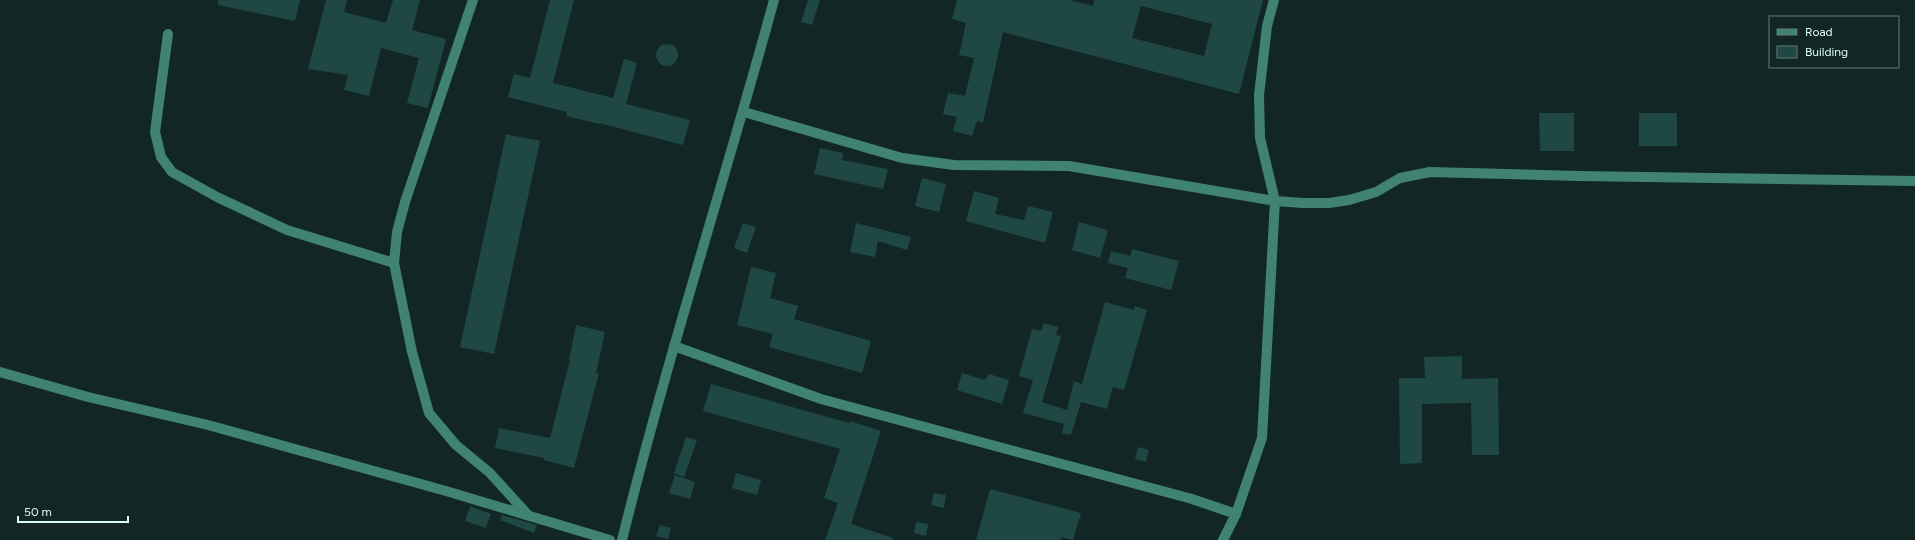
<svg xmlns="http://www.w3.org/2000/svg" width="1915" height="540" viewBox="0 0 1915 540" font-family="Figtree,sans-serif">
	<rect width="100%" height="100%" fill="#122725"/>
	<g fill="#1f4744" fill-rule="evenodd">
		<polygon points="218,0 300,0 295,21 218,5"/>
		<polygon points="326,0 347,0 344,12 386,23 393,0 420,0 412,30 446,39 428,108 407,103 419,58 381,48 369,96 344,90 348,75 308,69"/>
		<polygon points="550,0 574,0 553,83 613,98 624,59 637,63 626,104 690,120 683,145 599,123 599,124 566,116 567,112 508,97 514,74 530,78"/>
		<polygon points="808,0 820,0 812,25 801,22"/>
		<path d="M957,0H1070L1093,6L1094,0H1263L1239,94L1003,32L983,123L977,121L972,136L953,131L957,117L943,114L948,93L965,96L974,58L959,55L966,23L952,19ZM1141,6L1212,24L1204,56L1132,38Z"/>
		<circle cx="667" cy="55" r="11"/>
		<polygon points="1539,113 1574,113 1574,151 1540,151"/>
		<rect x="1639" y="113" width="38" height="33"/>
		<polygon points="506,134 540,141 494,354 460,347"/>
		<polygon points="820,148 843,153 842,160 888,169 883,189 814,174"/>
		<polygon points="922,178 946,184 939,212 915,206"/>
		<polygon points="974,191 999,198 995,214 1024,220 1028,206 1053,212 1045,243 966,221"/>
		<polygon points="1079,222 1108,230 1100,258 1072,250"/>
		<polygon points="743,223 756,227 747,253 734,248"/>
		<polygon points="856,223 911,237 907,250 878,241 875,257 850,252"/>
		<polygon points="1132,249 1179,261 1171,290 1125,278 1128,268 1108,263 1111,251 1130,256"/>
		<polygon points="751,267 776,273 770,298 798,306 794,319 871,341 862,373 769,347 773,334 737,325"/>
		<polygon points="1105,302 1134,310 1135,306 1147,310 1124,390 1113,387 1107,409 1081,402 1071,435 1062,433 1064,424 1023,413 1033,380 1019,376 1032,329 1041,331 1044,323 1058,327 1056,335 1061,336 1042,402 1067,410 1074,381 1082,384"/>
		<polygon points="576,325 605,332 596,373 599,373 574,468 544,460 544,458 495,448 499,428 550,438 570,360 569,360"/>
		<polygon points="1462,356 1462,379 1498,378 1499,455 1472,455 1471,403 1422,404 1422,463 1400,464 1399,378 1425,378 1424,357"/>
		<polygon points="962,373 985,380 989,374 1009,380 1002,404 957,390"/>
		<polygon points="711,384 849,423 850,421 881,431 851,524 893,538 893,540 825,540 838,503 824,498 840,449 703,411"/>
		<polygon points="686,437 697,440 684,477 674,473"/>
		<polygon points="1138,447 1149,450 1146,462 1135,459"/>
		<polygon points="736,473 761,480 757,495 732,488"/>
		<polygon points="675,475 695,482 690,499 669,493"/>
		<polygon points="990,489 1081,513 1073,540 1061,537 1061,540 976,540"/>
		<polygon points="934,493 946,495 944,508 931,505"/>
		<polygon points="470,506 491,514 486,528 465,521"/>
		<polygon points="502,515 537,525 534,533 500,520"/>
		<polygon points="916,522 928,524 926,536 914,533"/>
		<polygon points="660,525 671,528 668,539 656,536"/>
	</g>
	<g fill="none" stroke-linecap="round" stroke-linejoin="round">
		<g stroke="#408372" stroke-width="10">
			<polyline points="473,0 405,202 397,232 394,263 412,352 429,413 456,445 490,473 528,515"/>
			<polyline points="168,34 155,132 161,157 172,172 217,197 287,230 394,263"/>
			<polyline points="744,112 902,158 954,165 1069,166 1275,201 1303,203 1329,203 1349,200 1376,192 1400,178 1430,172 1579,176 1915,181"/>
			<polyline points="674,346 821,399 1192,499 1236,514"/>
			<polyline points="0,372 88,397 208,425 446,491 610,540"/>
			<path d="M622,540C667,358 725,180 774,0"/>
			<polyline points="1223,540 1236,514 1262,438 1275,201 1260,138 1259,95 1267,26 1274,0"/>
		</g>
	</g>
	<rect x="1769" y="16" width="130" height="52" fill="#122725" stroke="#627d79"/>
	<rect x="1777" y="29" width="20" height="6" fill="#408372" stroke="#627d79"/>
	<text x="1805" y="36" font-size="12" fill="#dafdf7">Road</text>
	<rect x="1777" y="46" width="20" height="12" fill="#1f4744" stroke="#627d79"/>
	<text x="1805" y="56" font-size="12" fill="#dafdf7">Building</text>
	<path d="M18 516v6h110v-6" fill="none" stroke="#dafdf7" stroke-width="2"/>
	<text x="24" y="516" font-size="12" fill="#dafdf7" stroke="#122725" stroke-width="3" paint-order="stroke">50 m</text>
</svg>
